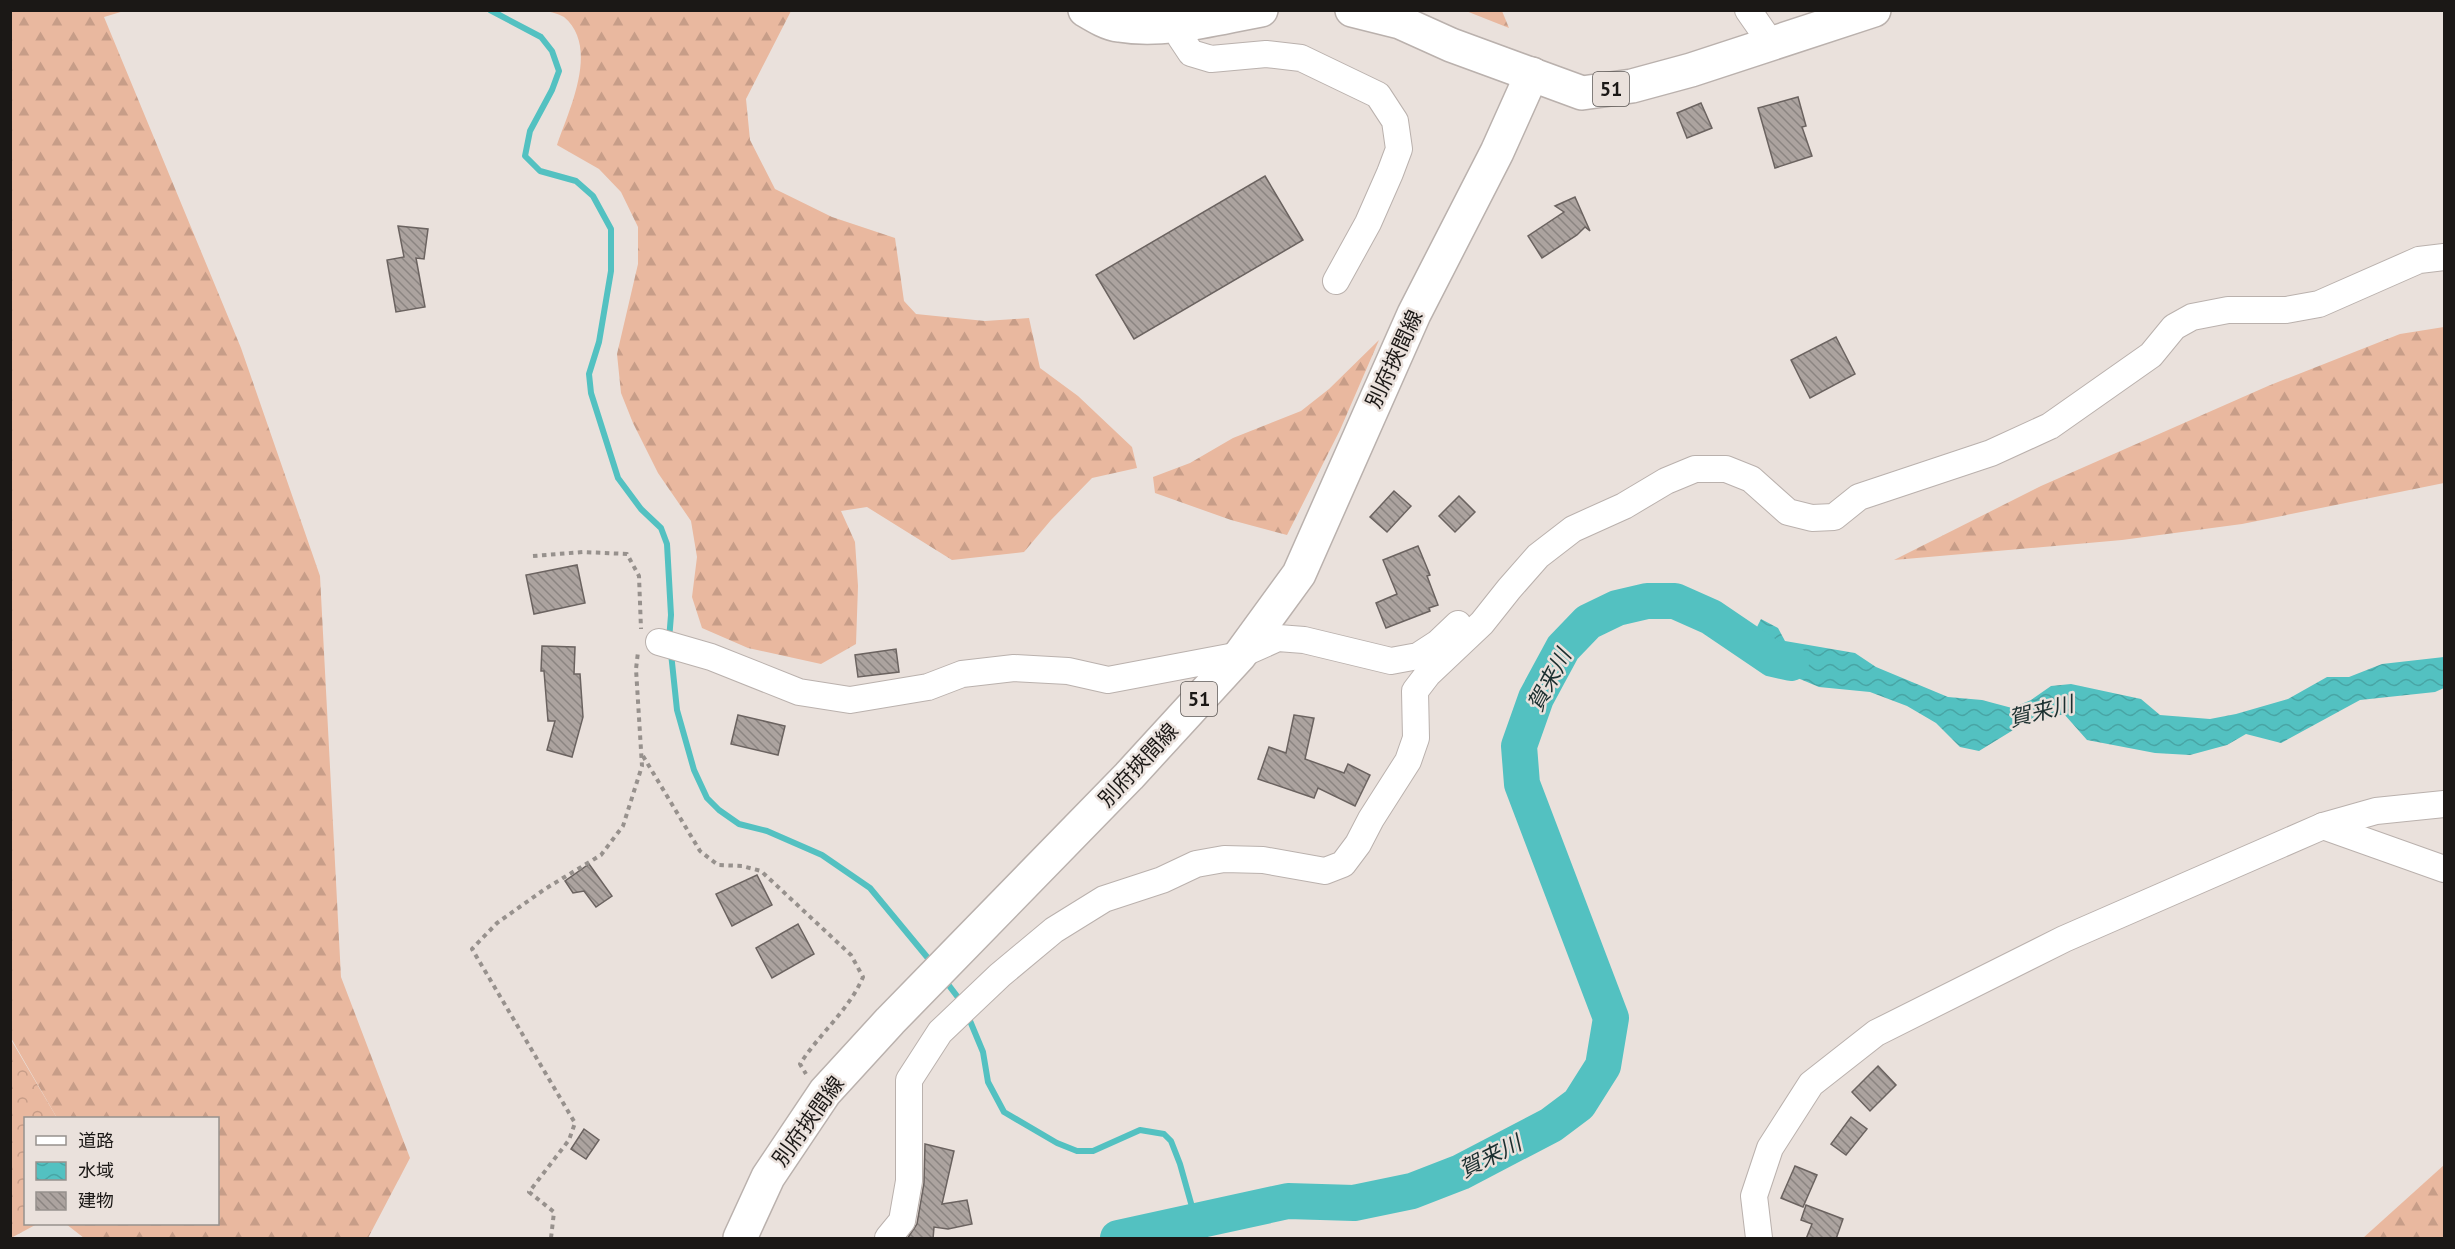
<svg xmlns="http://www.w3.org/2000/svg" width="2455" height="1249" viewBox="0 0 2455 1249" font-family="'PT Sans','Noto Sans JP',sans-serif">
	<defs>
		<pattern id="forest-firs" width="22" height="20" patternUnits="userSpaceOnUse" patternTransform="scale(1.5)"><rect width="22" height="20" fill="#e9b89f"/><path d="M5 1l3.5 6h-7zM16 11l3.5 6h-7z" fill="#c79d88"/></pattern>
		<pattern id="park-crowns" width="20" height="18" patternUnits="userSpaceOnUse" patternTransform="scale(1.5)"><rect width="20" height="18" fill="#e9b89f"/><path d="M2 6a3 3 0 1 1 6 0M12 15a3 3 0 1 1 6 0" fill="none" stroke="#c79d88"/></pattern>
		<pattern id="water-waves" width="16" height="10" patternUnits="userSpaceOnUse" patternTransform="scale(1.5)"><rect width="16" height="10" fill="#53c1c1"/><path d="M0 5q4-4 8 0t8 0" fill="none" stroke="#48a5a5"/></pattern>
		<pattern id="building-back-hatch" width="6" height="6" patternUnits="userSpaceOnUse" patternTransform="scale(1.5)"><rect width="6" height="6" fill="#aca39f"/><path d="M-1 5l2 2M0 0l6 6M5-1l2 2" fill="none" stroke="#8b8481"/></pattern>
	</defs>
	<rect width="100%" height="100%" fill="#eae1dc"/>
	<g fill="url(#forest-firs)">
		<polygon points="10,11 124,11 104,17 241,348 320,576 341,977 410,1158 368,1238 84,1238 66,1224 218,1224 218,1118 57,1118 11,1038"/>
		<path d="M546,11H791L746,99L750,140L775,189L832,217L895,238L904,301L916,314L985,321L1029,318L1040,368L1078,396L1132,447L1137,468L1092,478L1051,520L1024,552L952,560L867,507L841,511L855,542L858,586L856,644L821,664L748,648L702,628L692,597L697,557L691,521L658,473L633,423L621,393L617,354L638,264V227L621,192L599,169L557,145C569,110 600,47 564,17C559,14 551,12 546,11Z"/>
		<polygon points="1466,11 1502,11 1509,28"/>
		<polygon points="2444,327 2444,483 2242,524 2122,540 1894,560 2041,486 2268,386 2400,334"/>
		<polygon points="1379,340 1340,430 1287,535 1231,520 1155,493 1153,477 1190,463 1233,438 1301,411 1329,389"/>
		<polygon points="2444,1165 2444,1238 2363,1238"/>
	</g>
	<polygon fill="url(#park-crowns)" points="10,1038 57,1118 26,1118 26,1224 37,1224 11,1238"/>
	<polygon fill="url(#water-waves)" points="1761,619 1778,628 1785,641 1855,653 1876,667 1948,697 1982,700 2012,708 2031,700 2051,686 2071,684 2141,699 2160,715 2210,719 2236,714 2288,699 2327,677 2349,677 2382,664 2444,657 2444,688 2435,692 2360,700 2281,743 2246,734 2227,745 2190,755 2155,753 2087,740 2064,714 2023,724 1979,751 1960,747 1936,723 1907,706 1870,692 1819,687 1764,664 1745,651"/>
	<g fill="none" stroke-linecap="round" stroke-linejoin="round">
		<g stroke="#53c1c1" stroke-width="6">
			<polyline points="490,10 541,37 552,51 559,71 552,90 530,131 525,156 540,171 576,181 593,196 611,229 611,271 599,342 589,374 591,393 618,478 641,509 661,528 667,544 671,615 669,640"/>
			<polyline points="671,653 677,710 694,770 707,798 719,810 739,824 767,831 822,855 870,888 932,963"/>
			<polyline points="944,979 963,1004"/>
			<polyline points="968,1016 983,1052 988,1082 1004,1112 1057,1143 1077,1151 1093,1151 1140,1130 1164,1134 1171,1141 1180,1164 1196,1221"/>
		</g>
		<polyline stroke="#53c1c1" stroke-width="36" points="1118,1238 1288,1201 1354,1203 1412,1191 1461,1172 1551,1125 1579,1104 1603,1066 1611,1018 1522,784 1519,746 1536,698 1563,648 1588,622 1617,608 1647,601 1675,601 1711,617 1773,659 1791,663"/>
	</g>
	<g fill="url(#building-back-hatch)" stroke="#6b6360" stroke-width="1.5">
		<polygon points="1798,97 1806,126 1802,127 1812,156 1775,168 1758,108"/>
		<polygon points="1701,103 1712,128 1687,138 1677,113"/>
		<polygon points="1265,176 1303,240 1134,339 1096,275"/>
		<polygon points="1575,197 1590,231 1585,227 1577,235 1542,258 1528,236 1564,212 1555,206"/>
		<polygon points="398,226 428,229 424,259 416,258 425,307 396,312 387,260 404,257"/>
		<polygon points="1836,337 1855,374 1810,398 1791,360"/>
		<polygon points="1394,491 1411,506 1387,532 1370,517"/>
		<polygon points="1459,496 1475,512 1455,532 1439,516"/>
		<polygon points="1418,546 1430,575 1427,576 1438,605 1429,608 1430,611 1386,628 1376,603 1397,594 1383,560"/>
		<polygon points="577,565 585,603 534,614 526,575"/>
		<polygon points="542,646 575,647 574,674 580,674 583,717 572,757 547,750 555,721 548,721 544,671 541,671"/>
		<polygon points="896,649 899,672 858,677 855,655"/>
		<polygon points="738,715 785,726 778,755 731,744"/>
		<polygon points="1294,715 1314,718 1305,759 1344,773 1348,764 1370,775 1355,806 1318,788 1314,798 1258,779 1269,747 1286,753"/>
		<polygon points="589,864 612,896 596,907 584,891 573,893 565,881"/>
		<polygon points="757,875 772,905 732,926 716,894"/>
		<polygon points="798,924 814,954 772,978 756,948"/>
		<polygon points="1878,1066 1896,1085 1870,1111 1852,1092"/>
		<polygon points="1851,1117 1867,1129 1846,1155 1831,1144"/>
		<polygon points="584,1129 599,1140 586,1159 571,1149"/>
		<polygon points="925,1144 954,1151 942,1204 967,1200 972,1224 948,1229 934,1227 933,1239 907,1239 917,1224 924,1183"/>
		<polygon points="1795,1166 1817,1175 1803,1207 1781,1198"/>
		<polygon points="1806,1205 1843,1219 1836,1239 1806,1239 1812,1224 1801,1220"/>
	</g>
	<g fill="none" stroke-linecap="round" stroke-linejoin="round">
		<g stroke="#bab1ad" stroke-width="28">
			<g id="minor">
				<polyline points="1748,10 1771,43"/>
				<polyline points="1177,24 1181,38 1191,53 1211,59 1266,54 1301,58 1378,95 1395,121 1399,149 1390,173 1368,223 1336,281"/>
				<polyline points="659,642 711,657 799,692 850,700 928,687 962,674 1014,668 1068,671 1108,680 1240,655 1278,638 1304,640 1391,661 1418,656 1438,643 1458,624"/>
				<polyline points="2323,826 2444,869"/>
				<polyline points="888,1238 902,1221 909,1181 909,1080 940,1032 1000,975 1054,930 1104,899 1162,880 1196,864 1224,859 1263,860 1325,871 1343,864 1358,844 1371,819 1408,761 1416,738 1415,691 1428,674 1482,623 1509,589 1538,556 1573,529 1624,506 1666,481 1695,469 1726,469 1751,479 1788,512 1812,518 1834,517 1859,497 1991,453 2050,426 2151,355 2174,327 2192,317 2228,310 2286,310 2319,304 2419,260 2444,257"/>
				<polyline points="1759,1238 1754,1196 1770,1148 1811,1084 1876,1033 2064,939 2323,826 2376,811 2444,804"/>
			</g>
		</g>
		<g stroke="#bab1ad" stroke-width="36">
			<g id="major">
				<path d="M1085,10C1095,16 1108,24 1119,25C1165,33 1216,18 1261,10"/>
				<polyline points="1352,10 1400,22 1451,45 1582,93 1632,86 1691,70 1874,10"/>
				<polyline points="740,1238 768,1177 825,1092 890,1021 1129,776 1240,655 1299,574 1414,314 1497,152 1532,74"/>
			</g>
		</g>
		<g stroke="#97918d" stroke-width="4" stroke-dasharray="4.5 4.5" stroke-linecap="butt">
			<polyline points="533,556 583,552 627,554 639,576 641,629"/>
			<path d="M643,756L700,851L718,865L742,866L761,871L851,955L863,977C849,1010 819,1034 800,1064L806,1074"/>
			<polyline points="551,1238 554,1212 529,1192 569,1140 575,1123 472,949 497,923 545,889 601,855 623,826 642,766 636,669 638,652"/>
		</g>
		<use href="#minor" stroke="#fff" stroke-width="26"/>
		<use href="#major" stroke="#fff" stroke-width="33"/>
	</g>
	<g text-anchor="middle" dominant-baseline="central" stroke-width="5" stroke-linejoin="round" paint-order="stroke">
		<g fill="#eae1dc" stroke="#595451" stroke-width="1.5">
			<rect x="1593" y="72" width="36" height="34" rx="4.5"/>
			<rect x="1181" y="682" width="36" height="34" rx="4.5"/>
		</g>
		<g font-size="20" font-weight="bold" fill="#1b1816">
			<text x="1611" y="89">51</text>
			<text x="1199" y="699">51</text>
		</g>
		<g font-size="21" fill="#1b1816" stroke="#eae1dc">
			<text transform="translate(1394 359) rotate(-65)">別府挾間線</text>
			<text transform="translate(1138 765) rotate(-47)">別府挾間線</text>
			<text transform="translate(808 1121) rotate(-54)">別府挾間線</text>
		</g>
		<g font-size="22" font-style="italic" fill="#1b2f2f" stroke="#eae1dc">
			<text transform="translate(1549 680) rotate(-62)">賀来川</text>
			<text transform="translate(2041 711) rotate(-14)">賀来川</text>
			<text transform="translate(1490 1156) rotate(-27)">賀来川</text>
		</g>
	</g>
	<rect width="2455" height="1249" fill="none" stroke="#1b1816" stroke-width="24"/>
	<rect x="24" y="1117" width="195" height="108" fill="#eae1dc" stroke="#97918d" stroke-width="1.5"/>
	<rect x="36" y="1136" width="30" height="9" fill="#ffffff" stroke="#97918d" stroke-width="1.5"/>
	<text x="78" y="1147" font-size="18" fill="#1b1816">道路</text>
	<rect x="36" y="1162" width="30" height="18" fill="url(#water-waves)" stroke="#97918d" stroke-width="1.5"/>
	<text x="78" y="1177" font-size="18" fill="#1b1816">水域</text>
	<rect x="36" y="1192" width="30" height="18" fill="url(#building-back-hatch)" stroke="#97918d" stroke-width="1.5"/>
	<text x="78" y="1207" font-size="18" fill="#1b1816">建物</text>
</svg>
